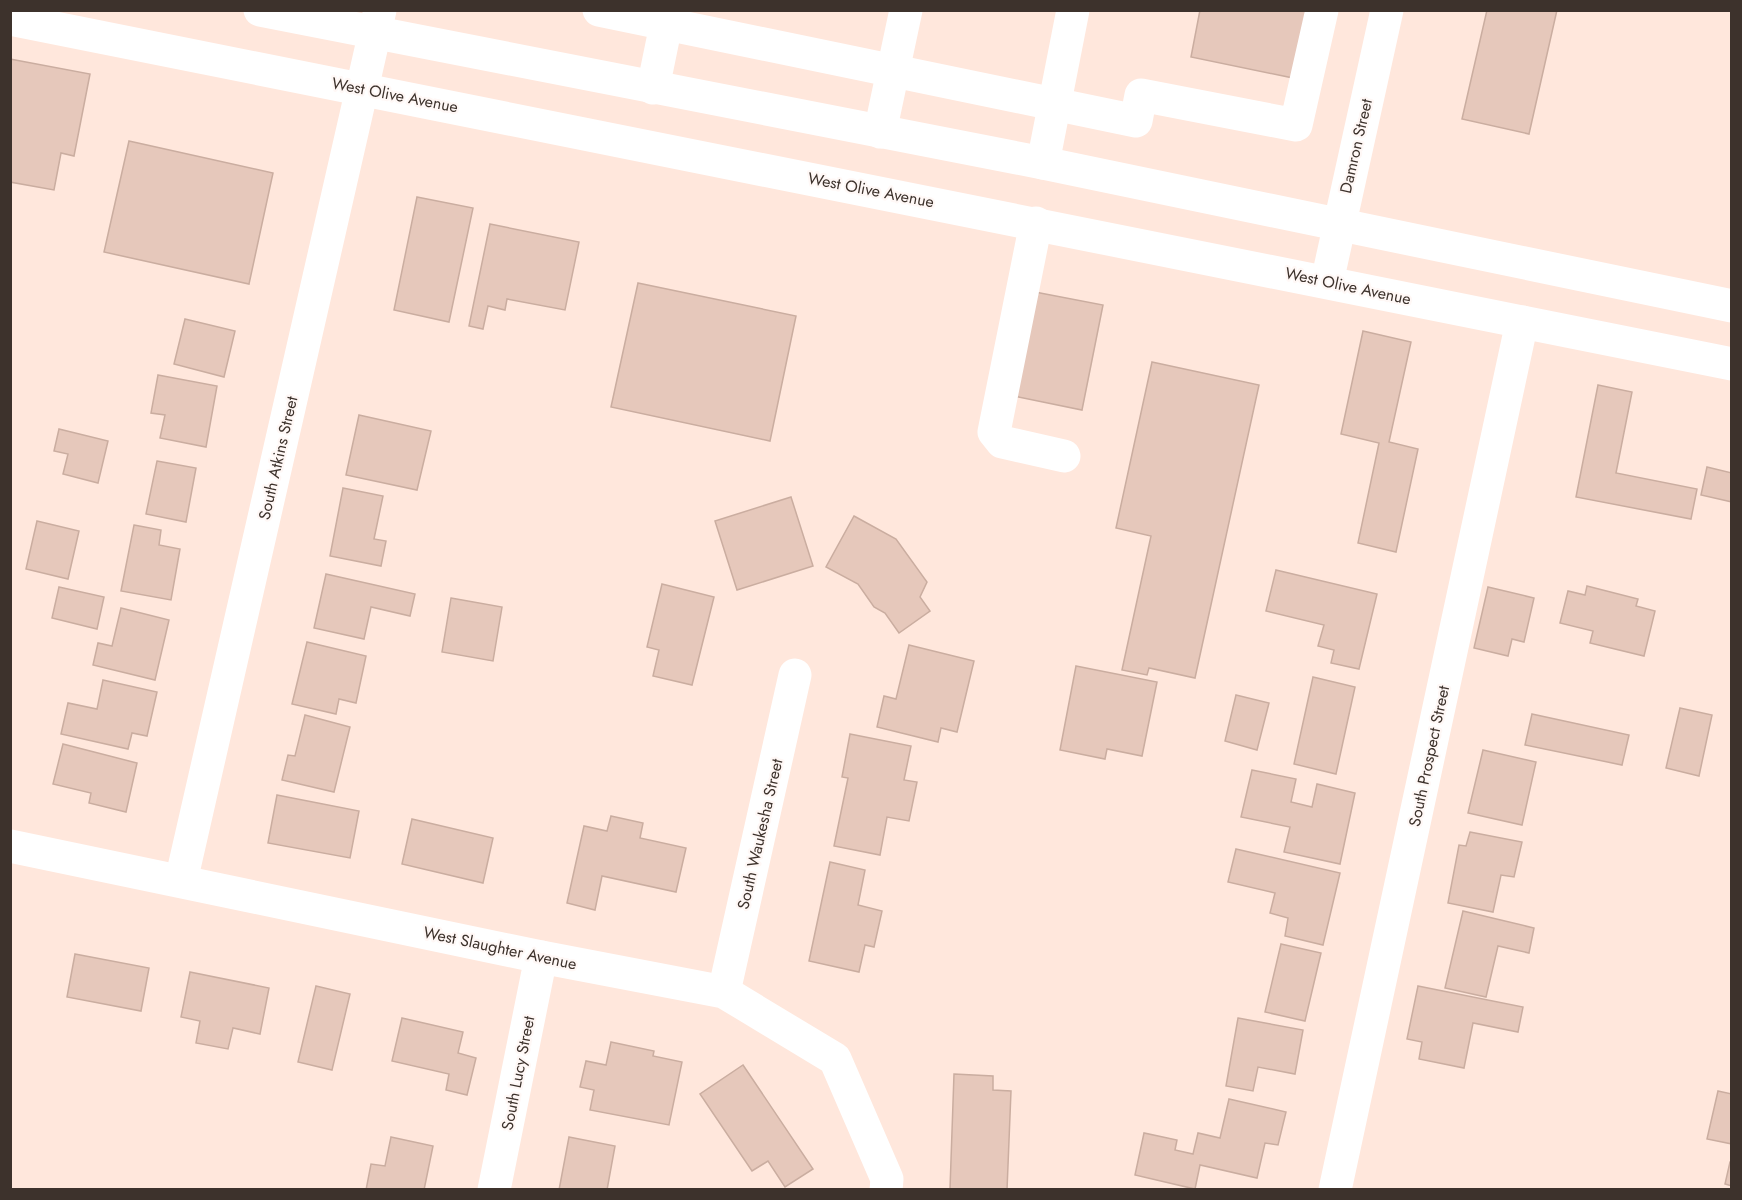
<svg xmlns="http://www.w3.org/2000/svg" width="1742" height="1200" viewBox="0 0 1742 1200" font-family="Jost,sans-serif">
	<rect width="100%" height="100%" fill="#ffe7dc"/>
	<g fill="#e6c8bb" stroke="#caada0" stroke-width="1.5">
		<polygon points="1200,10 1311,10 1298,79 1191,57"/>
		<polygon points="1487,10 1557,10 1529,134 1462,119"/>
		<polygon points="10,59 90,74 74,156 61,153 54,190 10,182"/>
		<polygon points="129,141 273,173 249,284 104,252"/>
		<polygon points="417,197 473,208 449,322 394,310"/>
		<polygon points="490,224 579,242 565,310 507,299 505,310 488,306 483,329 469,326"/>
		<polygon points="638,283 796,316 770,441 611,407"/>
		<polygon points="1035,292 1103,305 1082,410 1014,396"/>
		<polygon points="185,319 235,331 224,377 174,364"/>
		<polygon points="1363,331 1411,342 1389,442 1418,449 1396,552 1358,543 1379,443 1341,434"/>
		<polygon points="1152,362 1259,385 1195,678 1149,668 1147,675 1122,670 1151,536 1116,528"/>
		<polygon points="158,375 217,386 206,447 160,438 165,415 151,413"/>
		<polygon points="1598,385 1632,392 1616,473 1697,489 1691,519 1576,497"/>
		<polygon points="359,415 431,431 417,490 346,475"/>
		<polygon points="59,429 108,441 98,483 63,474 68,454 54,451"/>
		<polygon points="157,461 196,468 186,522 146,514"/>
		<polygon points="1707,467 1732,473 1732,502 1701,495"/>
		<polygon points="343,488 383,496 374,539 386,541 381,566 330,556"/>
		<polygon points="791,497 813,566 737,590 715,521"/>
		<polygon points="854,516 896,539 927,582 920,597 930,611 899,633 885,613 874,607 858,584 826,567"/>
		<polygon points="37,521 79,531 68,579 26,569"/>
		<polygon points="134,525 161,530 159,545 180,549 171,600 121,591"/>
		<polygon points="1276,570 1377,594 1359,669 1331,663 1334,650 1318,646 1324,625 1266,611"/>
		<polygon points="326,574 415,594 410,616 371,607 364,639 314,628"/>
		<polygon points="662,584 714,597 692,685 653,676 659,650 647,647"/>
		<polygon points="1587,586 1638,599 1636,606 1655,611 1644,656 1590,643 1593,631 1560,623 1568,591 1585,595"/>
		<polygon points="59,587 104,597 97,629 52,618"/>
		<polygon points="1488,587 1534,598 1524,642 1512,639 1508,656 1474,648"/>
		<polygon points="451,598 502,607 493,661 442,652"/>
		<polygon points="121,608 169,620 155,680 93,665 98,643 112,646"/>
		<polygon points="307,642 366,656 356,703 339,699 336,714 292,704"/>
		<polygon points="909,645 974,661 957,732 941,728 938,742 877,727 884,696 896,699"/>
		<polygon points="1076,666 1157,682 1142,756 1107,749 1105,759 1060,750"/>
		<polygon points="1313,677 1355,687 1336,774 1294,764"/>
		<polygon points="103,680 157,692 147,736 132,733 128,749 61,734 68,703 97,709"/>
		<polygon points="1236,695 1269,703 1257,750 1225,741"/>
		<polygon points="1680,708 1712,715 1699,776 1666,768"/>
		<polygon points="1532,714 1629,735 1622,765 1525,745"/>
		<polygon points="305,715 350,727 334,792 282,780 288,755 295,756"/>
		<polygon points="850,734 911,746 904,780 917,782 909,821 887,817 880,855 834,846 848,778 842,777"/>
		<polygon points="63,744 137,763 126,812 89,803 91,793 53,784"/>
		<polygon points="1483,750 1536,762 1522,825 1468,813"/>
		<polygon points="1252,770 1296,779 1291,802 1312,807 1317,784 1355,793 1340,864 1284,852 1290,827 1241,817"/>
		<polygon points="277,795 359,811 350,858 268,843"/>
		<polygon points="611,816 643,823 640,838 686,848 676,892 602,876 595,910 567,903 584,826 607,831"/>
		<polygon points="412,819 493,838 483,883 402,864"/>
		<polygon points="1470,832 1522,842 1514,877 1501,875 1493,912 1448,903 1459,845 1466,846"/>
		<polygon points="1236,849 1340,873 1323,945 1285,936 1288,918 1270,913 1275,893 1228,882"/>
		<polygon points="830,862 865,870 858,905 882,911 874,947 865,945 859,972 809,961"/>
		<polygon points="1463,911 1534,928 1529,953 1498,946 1486,997 1445,988"/>
		<polygon points="1281,944 1321,953 1305,1021 1265,1012"/>
		<polygon points="75,954 149,968 141,1011 67,997"/>
		<polygon points="190,972 269,988 260,1034 233,1028 228,1049 196,1043 200,1021 181,1017"/>
		<polygon points="316,986 350,994 332,1070 298,1062"/>
		<polygon points="1418,986 1523,1007 1518,1032 1473,1023 1464,1068 1419,1059 1422,1042 1407,1039"/>
		<polygon points="402,1018 463,1032 458,1053 476,1058 467,1095 446,1090 449,1074 392,1061"/>
		<polygon points="1238,1018 1303,1030 1295,1074 1258,1067 1253,1091 1226,1086"/>
		<polygon points="611,1042 654,1051 653,1056 682,1062 669,1125 590,1110 594,1090 580,1087 586,1061 606,1065"/>
		<polygon points="743,1065 813,1169 785,1187 768,1161 752,1171 700,1094"/>
		<polygon points="954,1074 993,1076 993,1090 1011,1091 1007,1190 950,1189"/>
		<polygon points="1718,1091 1732,1094 1732,1144 1707,1139"/>
		<polygon points="1229,1099 1286,1112 1278,1145 1265,1143 1257,1178 1200,1165 1195,1189 1135,1175 1144,1133 1177,1140 1175,1150 1193,1154 1198,1133 1220,1138"/>
		<polygon points="391,1137 433,1146 424,1190 366,1190 371,1164 385,1166"/>
		<polygon points="569,1137 615,1146 607,1190 559,1190"/>
		<polygon points="1730,1162 1732,1162 1732,1186 1725,1184"/>
	</g>
	<g fill="none" stroke-linecap="round" stroke-linejoin="round">
		<g stroke="#fff" stroke-width="33">
			<polyline points="599,10 1136,121 1141,95 1296,125 1322,10"/>
			<polyline points="653,88 669,10"/>
			<polyline points="880,132 906,10"/>
			<polyline points="1043,163 1073,10"/>
			<polyline points="1036,223 994,432 1002,442 1064,456"/>
			<polyline points="1327,282 1387,10"/>
			<polyline points="10,846 541,957 724,992 835,1059 887,1179 886,1190"/>
			<polyline points="181,881 380,10"/>
			<polyline points="724,992 795,675"/>
			<polyline points="494,1190 541,957"/>
			<polyline points="1335,1190 1522,322"/>
		</g>
		<g stroke="#fff" stroke-width="33">
			<polyline points="260,10 1043,163 1732,306"/>
			<polyline points="10,19 1732,364"/>
		</g>
	</g>
	<g text-anchor="middle" dominant-baseline="central" stroke-width="4.5" stroke-linejoin="round" paint-order="stroke">
		<g font-size="16" fill="#3d322c" stroke="#fff8f6">
			<text transform="translate(395 95) rotate(11)">West Olive Avenue</text>
			<text transform="translate(1356 146) rotate(-77)">Damron Street</text>
			<text transform="translate(871 190) rotate(11)">West Olive Avenue</text>
			<text transform="translate(1348 286) rotate(12)">West Olive Avenue</text>
			<text transform="translate(278 458) rotate(-77)">South Atkins Street</text>
			<text transform="translate(1429 756) rotate(-78)">South Prospect Street</text>
			<text transform="translate(760 834) rotate(-77)">South Waukesha Street</text>
			<text transform="translate(500 948) rotate(12)">West Slaughter Avenue</text>
			<text transform="translate(518 1073) rotate(-79)">South Lucy Street</text>
		</g>
	</g>
	<rect width="1742" height="1200" fill="none" stroke="#3d322c" stroke-width="24"/>
</svg>
